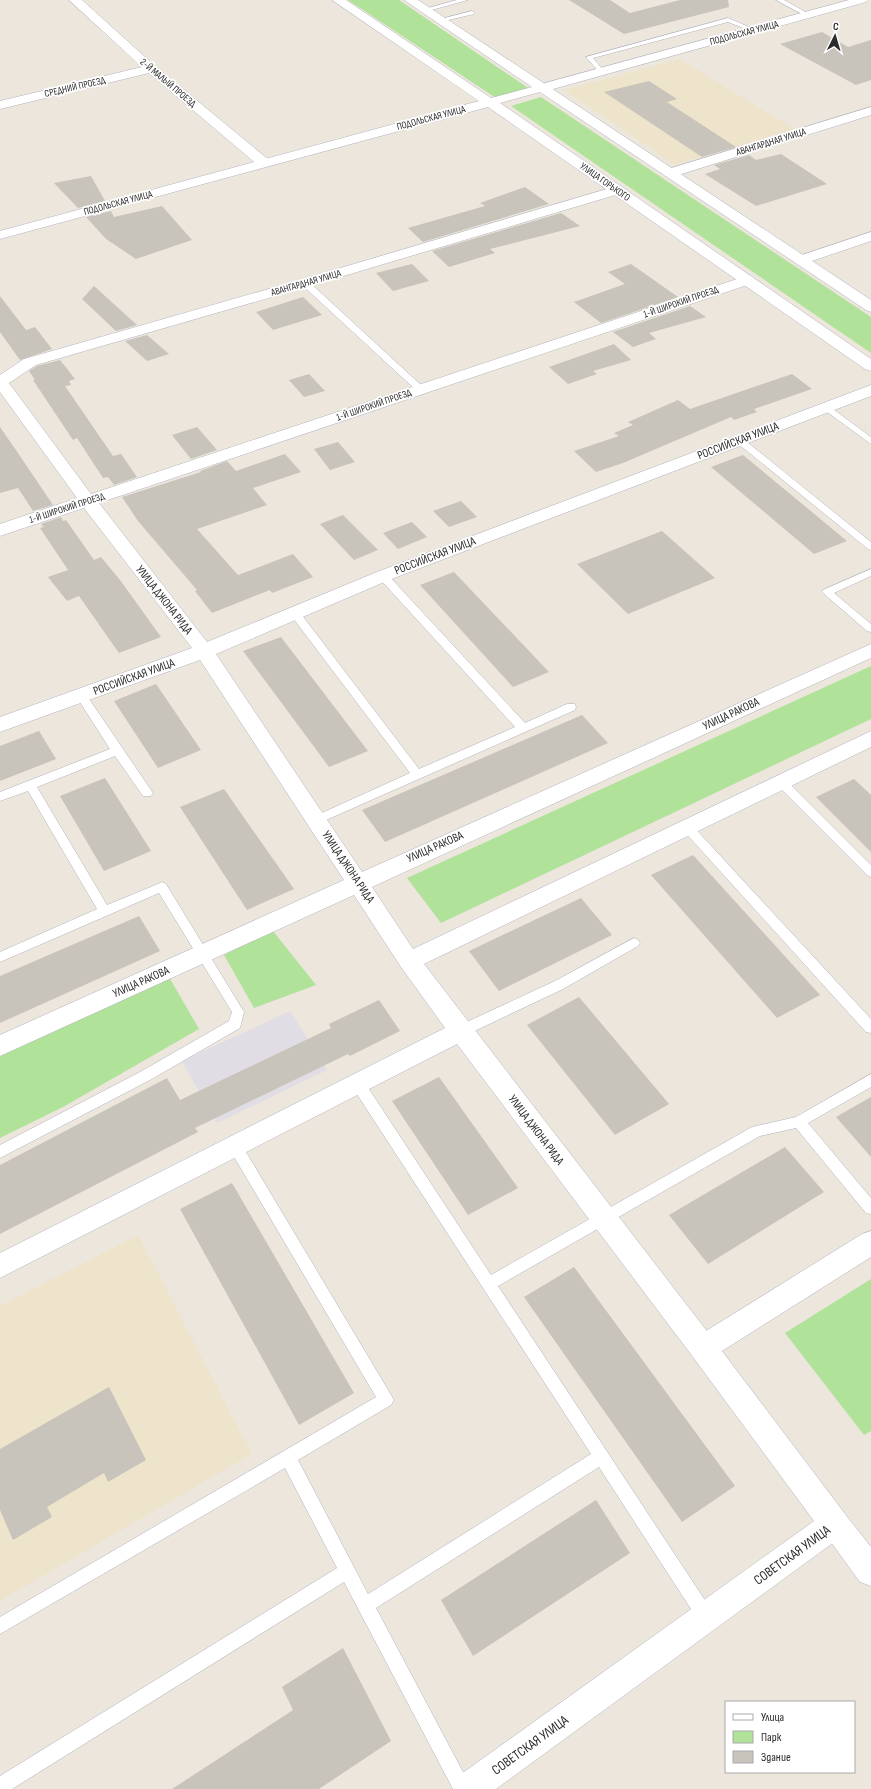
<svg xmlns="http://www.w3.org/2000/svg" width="871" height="1789" viewBox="0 0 871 1789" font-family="'Sofia Sans Condensed',sans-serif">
	<rect width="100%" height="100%" fill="#ece6dd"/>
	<polygon fill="#e0dde5" points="290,1011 327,1070 217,1123 182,1061"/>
	<g fill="#eee4cc">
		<polygon points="680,59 795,129 675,165 564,90"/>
		<polygon points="138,1235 252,1454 0,1601 0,1306"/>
	</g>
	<g fill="#b0e29a">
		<polygon points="348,0 399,0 528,88 496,98"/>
		<polygon points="541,97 871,317 871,353 511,106"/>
		<polygon points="871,666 871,719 441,923 407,878"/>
		<polygon points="273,931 316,985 254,1008 224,955"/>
		<polygon points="169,977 199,1029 63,1107 0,1138 0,1054"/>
		<polygon points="871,1279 871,1431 864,1435 785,1333"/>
	</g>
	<g fill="#c8c4bb">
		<polygon points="569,0 610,0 630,13 680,0 728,0 729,7 624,34"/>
		<polygon points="822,32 848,47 871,40 871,80 856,85 780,44"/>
		<polygon points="649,81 677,99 667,102 736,147 702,157 604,92"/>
		<polygon points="781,154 827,184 756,206 705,174 720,169 714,165 749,155 756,160"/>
		<polygon points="91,176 105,201 78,208 54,183"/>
		<polygon points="525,187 549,204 423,242 408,228 485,206 480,203"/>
		<polygon points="162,206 192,240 136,259 106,239 86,217 111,211 114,217"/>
		<polygon points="561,213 580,226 490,249 495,253 449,267 432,251"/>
		<polygon points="412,264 429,281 393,291 376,273"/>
		<polygon points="631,264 678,297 601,323 574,302 625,284 608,272"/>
		<polygon points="94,286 137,325 116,331 82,299"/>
		<polygon points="0,296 26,330 35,327 52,349 20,360 0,332"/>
		<polygon points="303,297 322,315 273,330 256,312"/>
		<polygon points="690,306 706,317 649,333 656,339 633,347 613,332"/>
		<polygon points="147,335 169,354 147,361 125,341"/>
		<polygon points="614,344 631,360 593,371 597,374 568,384 549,367"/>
		<polygon points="60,360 75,379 69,381 71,385 65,386 113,456 121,454 137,477 114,485 108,477 103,478 77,438 73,440 33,380 35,380 29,371 37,366"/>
		<polygon points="309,374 325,391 304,397 289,380"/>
		<polygon points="792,374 812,389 754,409 757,412 734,420 731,417 623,463 596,472 574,451 619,436 614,433 633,425 628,422 678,400 690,409"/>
		<polygon points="0,427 20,456 53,505 33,511 18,488 0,493"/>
		<polygon points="197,427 217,450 191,459 172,435"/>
		<polygon points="338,442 355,462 330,470 314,449"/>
		<polygon points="285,454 301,472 253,488 267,505 197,529 238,575 293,554 313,577 272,593 270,590 212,613 195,591 197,590 138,521 122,497 201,472 200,471 227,461 236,471"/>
		<polygon points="743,455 847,541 814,554 711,467"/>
		<polygon points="461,501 477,517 449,527 433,511"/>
		<polygon points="343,515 378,550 354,560 320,524"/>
		<polygon points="61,517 63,521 66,520 94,560 101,557 120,580 161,637 119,653 79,596 67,601 48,577 68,570 40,528 44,527 41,524"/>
		<polygon points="412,522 427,537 398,549 383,533"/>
		<polygon points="662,531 715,578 628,614 577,564"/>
		<polygon points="454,572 549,672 513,687 420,585"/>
		<polygon points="281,637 368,751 329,767 243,651"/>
		<polygon points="156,684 201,750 158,768 114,701"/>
		<polygon points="582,715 608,743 385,842 362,810"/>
		<polygon points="39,731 56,759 0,781 0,746"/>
		<polygon points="105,778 151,851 104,871 60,796"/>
		<polygon points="854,779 871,795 871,852 816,797"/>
		<polygon points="224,789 294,889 247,910 180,807"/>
		<polygon points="693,855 820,995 777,1018 651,875"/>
		<polygon points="581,898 612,935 499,991 469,951"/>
		<polygon points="139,916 160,951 0,1023 0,976"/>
		<polygon points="579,997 669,1104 615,1135 527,1025"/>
		<polygon points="379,1000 400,1031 350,1056 348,1054 195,1128 198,1132 0,1234 0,1165 167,1078 180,1100 331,1028 329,1024"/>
		<polygon points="439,1077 518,1188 468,1215 392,1101"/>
		<polygon points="871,1097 871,1157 836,1117"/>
		<polygon points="785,1147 824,1192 708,1264 669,1215"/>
		<polygon points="232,1183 354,1393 299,1425 180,1209"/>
		<polygon points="574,1267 735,1486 682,1522 524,1297"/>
		<polygon points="109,1387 146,1460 108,1482 104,1473 47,1507 52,1517 13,1540 0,1510 0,1449"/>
		<polygon points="596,1500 630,1553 473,1656 441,1600"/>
		<polygon points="343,1648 391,1741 319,1789 172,1789 293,1710 282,1687"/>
	</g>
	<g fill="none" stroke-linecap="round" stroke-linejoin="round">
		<g stroke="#b1b3be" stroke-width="1">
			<g id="lane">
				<polygon points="457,0 468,0 424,12 421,10"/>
				<polygon points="776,0 784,0 811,15 806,16"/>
				<polygon points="472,11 475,13 474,14 440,22 437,20"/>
				<polygon points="728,18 756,30 751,31 728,22 593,58 605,72 602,74 600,73 586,57"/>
				<polygon points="302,281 308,281 423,387 424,389 423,391 417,391 302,285"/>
				<polygon points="826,404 871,437 871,444 823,409 822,407 823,405"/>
				<polygon points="739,437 742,438 871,542 871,550 868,549 736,442 734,440 736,438"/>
				<polygon points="871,569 871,576 834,593 871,624 871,632 867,631 822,592 823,590"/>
				<polygon points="383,573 387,574 525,723 567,704 575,704 576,707 575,710 317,824 313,823 311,820 313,817 410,773 290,614 289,612 290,610 298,610 419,769 515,727 379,578 378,576"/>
				<polygon points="81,692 85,693 153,793 151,796 143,796 115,756 37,787 107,905 158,884 162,882 166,884 244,1012 240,1028 150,1080 0,1158 0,1145 140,1072 229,1021 232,1012 159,893 0,962 0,952 97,909 28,791 0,801 0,792 110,749 76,696 77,693"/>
				<polygon points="780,777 784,778 871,865 871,877 867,875 776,784 774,781 776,778"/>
				<polygon points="686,822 690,823 871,1019 871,1033 866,1032 682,829 680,826 682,823"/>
				<polygon points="634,938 638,940 640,943 638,946 563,989 466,1035 461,1036 456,1035 455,1031 456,1027 555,981"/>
				<polygon points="871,1074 871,1087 808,1123 871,1198 871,1214 866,1213 796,1128 760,1136 498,1286 712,1611 714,1617 712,1623 706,1625 700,1623 599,1467 376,1608 472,1789 453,1789 344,1582 12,1789 0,1789 0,1776 337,1568 285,1468 0,1634 0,1617 376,1397 230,1150 228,1146 230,1142 235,1140 240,1142 394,1400 391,1405 298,1460 368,1594 591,1454 353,1088 351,1084 353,1080 358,1078 363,1080 491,1275 752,1127 796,1117"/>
			</g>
		</g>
		<g stroke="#b1b3be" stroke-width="1">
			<g id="street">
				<polygon points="69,0 82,0 155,66 269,160 271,163 269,166 259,166 149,73 0,109 0,101 142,67"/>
				<polygon points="849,0 868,0 866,2 546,91 538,91 536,88 538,85"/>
				<polygon points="871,107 871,115 675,176 665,176 663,173 665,170"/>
				<polygon points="617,186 622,187 624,190 622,193 310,286 36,365 9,383 91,494 743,277 748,276 753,277 755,280 753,283 99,503 207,642 377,572 871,385 871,396 389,580 216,654 362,872 871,644 871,658 372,887 413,949 871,731 871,747 424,964 713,1339 717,1348 713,1357 703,1361 693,1357 457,1044 0,1278 0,1253 445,1028 401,967 354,895 0,1056 0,1035 344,880 200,660 0,732 0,717 192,648 84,508 0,536 0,524 77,498 0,392 0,375 24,359 300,280"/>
				<polygon points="871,232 871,241 806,263 801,264 796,263 794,260 796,257"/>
				<polygon points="835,1509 845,1514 871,1547 871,1586 860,1582 825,1534 820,1524 825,1514"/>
			</g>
		</g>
		<g stroke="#b1b3be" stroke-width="1">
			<g id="secondary">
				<polygon points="332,0 346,0 491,98 532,87 404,0 418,0 871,300 871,312 866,310 540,92 500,103 871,359 871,371 865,369 488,107 0,239 0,231 479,101"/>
				<polygon points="871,1231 871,1257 722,1351 845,1514 850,1524 845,1534 496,1789 453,1789 457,1777 814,1521 693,1357 689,1348 693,1339 862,1234"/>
			</g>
		</g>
		<use href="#lane" fill="#fff" fill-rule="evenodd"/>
		<use href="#street" fill="#fff" fill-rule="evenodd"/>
		<use href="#secondary" fill="#fff" fill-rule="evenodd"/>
	</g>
	<g text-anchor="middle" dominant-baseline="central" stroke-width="3.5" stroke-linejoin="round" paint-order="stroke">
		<g font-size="10" fill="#2b2b2b" stroke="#fff">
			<text transform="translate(744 33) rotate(-15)">ПОДОЛЬСКАЯ УЛИЦА</text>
			<text transform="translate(168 83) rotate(40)">2-Й МАЛЫЙ ПРОЕЗД</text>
			<text transform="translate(75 87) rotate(-13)">СРЕДНИЙ ПРОЕЗД</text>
			<text transform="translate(431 118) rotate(-15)">ПОДОЛЬСКАЯ УЛИЦА</text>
			<text transform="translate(771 142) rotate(-17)">АВАНГАРДНАЯ УЛИЦА</text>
			<text transform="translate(605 182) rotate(35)">УЛИЦА ГОРЬКОГО</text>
			<text transform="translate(118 203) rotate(-15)">ПОДОЛЬСКАЯ УЛИЦА</text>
			<text transform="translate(306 283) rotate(-16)">АВАНГАРДНАЯ УЛИЦА</text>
			<text transform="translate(681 302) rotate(-19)">1-Й ШИРОКИЙ ПРОЕЗД</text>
			<text transform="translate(374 405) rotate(-19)">1-Й ШИРОКИЙ ПРОЕЗД</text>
			<text transform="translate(67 508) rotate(-18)">1-Й ШИРОКИЙ ПРОЕЗД</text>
		</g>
		<g font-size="12" fill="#2b2b2b" stroke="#fff">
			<text transform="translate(738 441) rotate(-21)">РОССИЙСКАЯ УЛИЦА</text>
			<text transform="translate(435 556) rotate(-21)">РОССИЙСКАЯ УЛИЦА</text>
			<text transform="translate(164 600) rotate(52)">УЛИЦА ДЖОНА РИДА</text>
			<text transform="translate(134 677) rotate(-20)">РОССИЙСКАЯ УЛИЦА</text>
			<text transform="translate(731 714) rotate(-25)">УЛИЦА РАКОВА</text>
			<text transform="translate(435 847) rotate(-24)">УЛИЦА РАКОВА</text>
			<text transform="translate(348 867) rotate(56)">УЛИЦА ДЖОНА РИДА</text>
			<text transform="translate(141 982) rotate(-24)">УЛИЦА РАКОВА</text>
			<text transform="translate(536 1130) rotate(53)">УЛИЦА ДЖОНА РИДА</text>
		</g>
		<g font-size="14" fill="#2b2b2b" stroke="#fff">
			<text transform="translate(792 1555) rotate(-36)">СОВЕТСКАЯ УЛИЦА</text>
			<text transform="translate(530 1745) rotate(-36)">СОВЕТСКАЯ УЛИЦА</text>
		</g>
	</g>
	<rect x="725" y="1701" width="130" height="72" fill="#ffffff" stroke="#aaaaaa"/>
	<rect x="733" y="1714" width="20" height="6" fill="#ffffff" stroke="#aaaaaa"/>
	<text x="761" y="1721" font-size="12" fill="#2b2b2b">Улица</text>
	<rect x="733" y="1731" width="20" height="12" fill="#b0e29a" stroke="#aaaaaa"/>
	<text x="761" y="1741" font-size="12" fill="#2b2b2b">Парк</text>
	<rect x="733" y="1751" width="20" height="12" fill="#c8c4bb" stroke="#aaaaaa"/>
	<text x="761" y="1761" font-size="12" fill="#2b2b2b">Здание</text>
	<g transform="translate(835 36) rotate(5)" stroke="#ffffff" stroke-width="3" paint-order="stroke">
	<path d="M0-3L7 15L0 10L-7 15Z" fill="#2b2b2b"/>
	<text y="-6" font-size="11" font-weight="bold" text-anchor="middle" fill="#2b2b2b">С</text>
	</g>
</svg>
